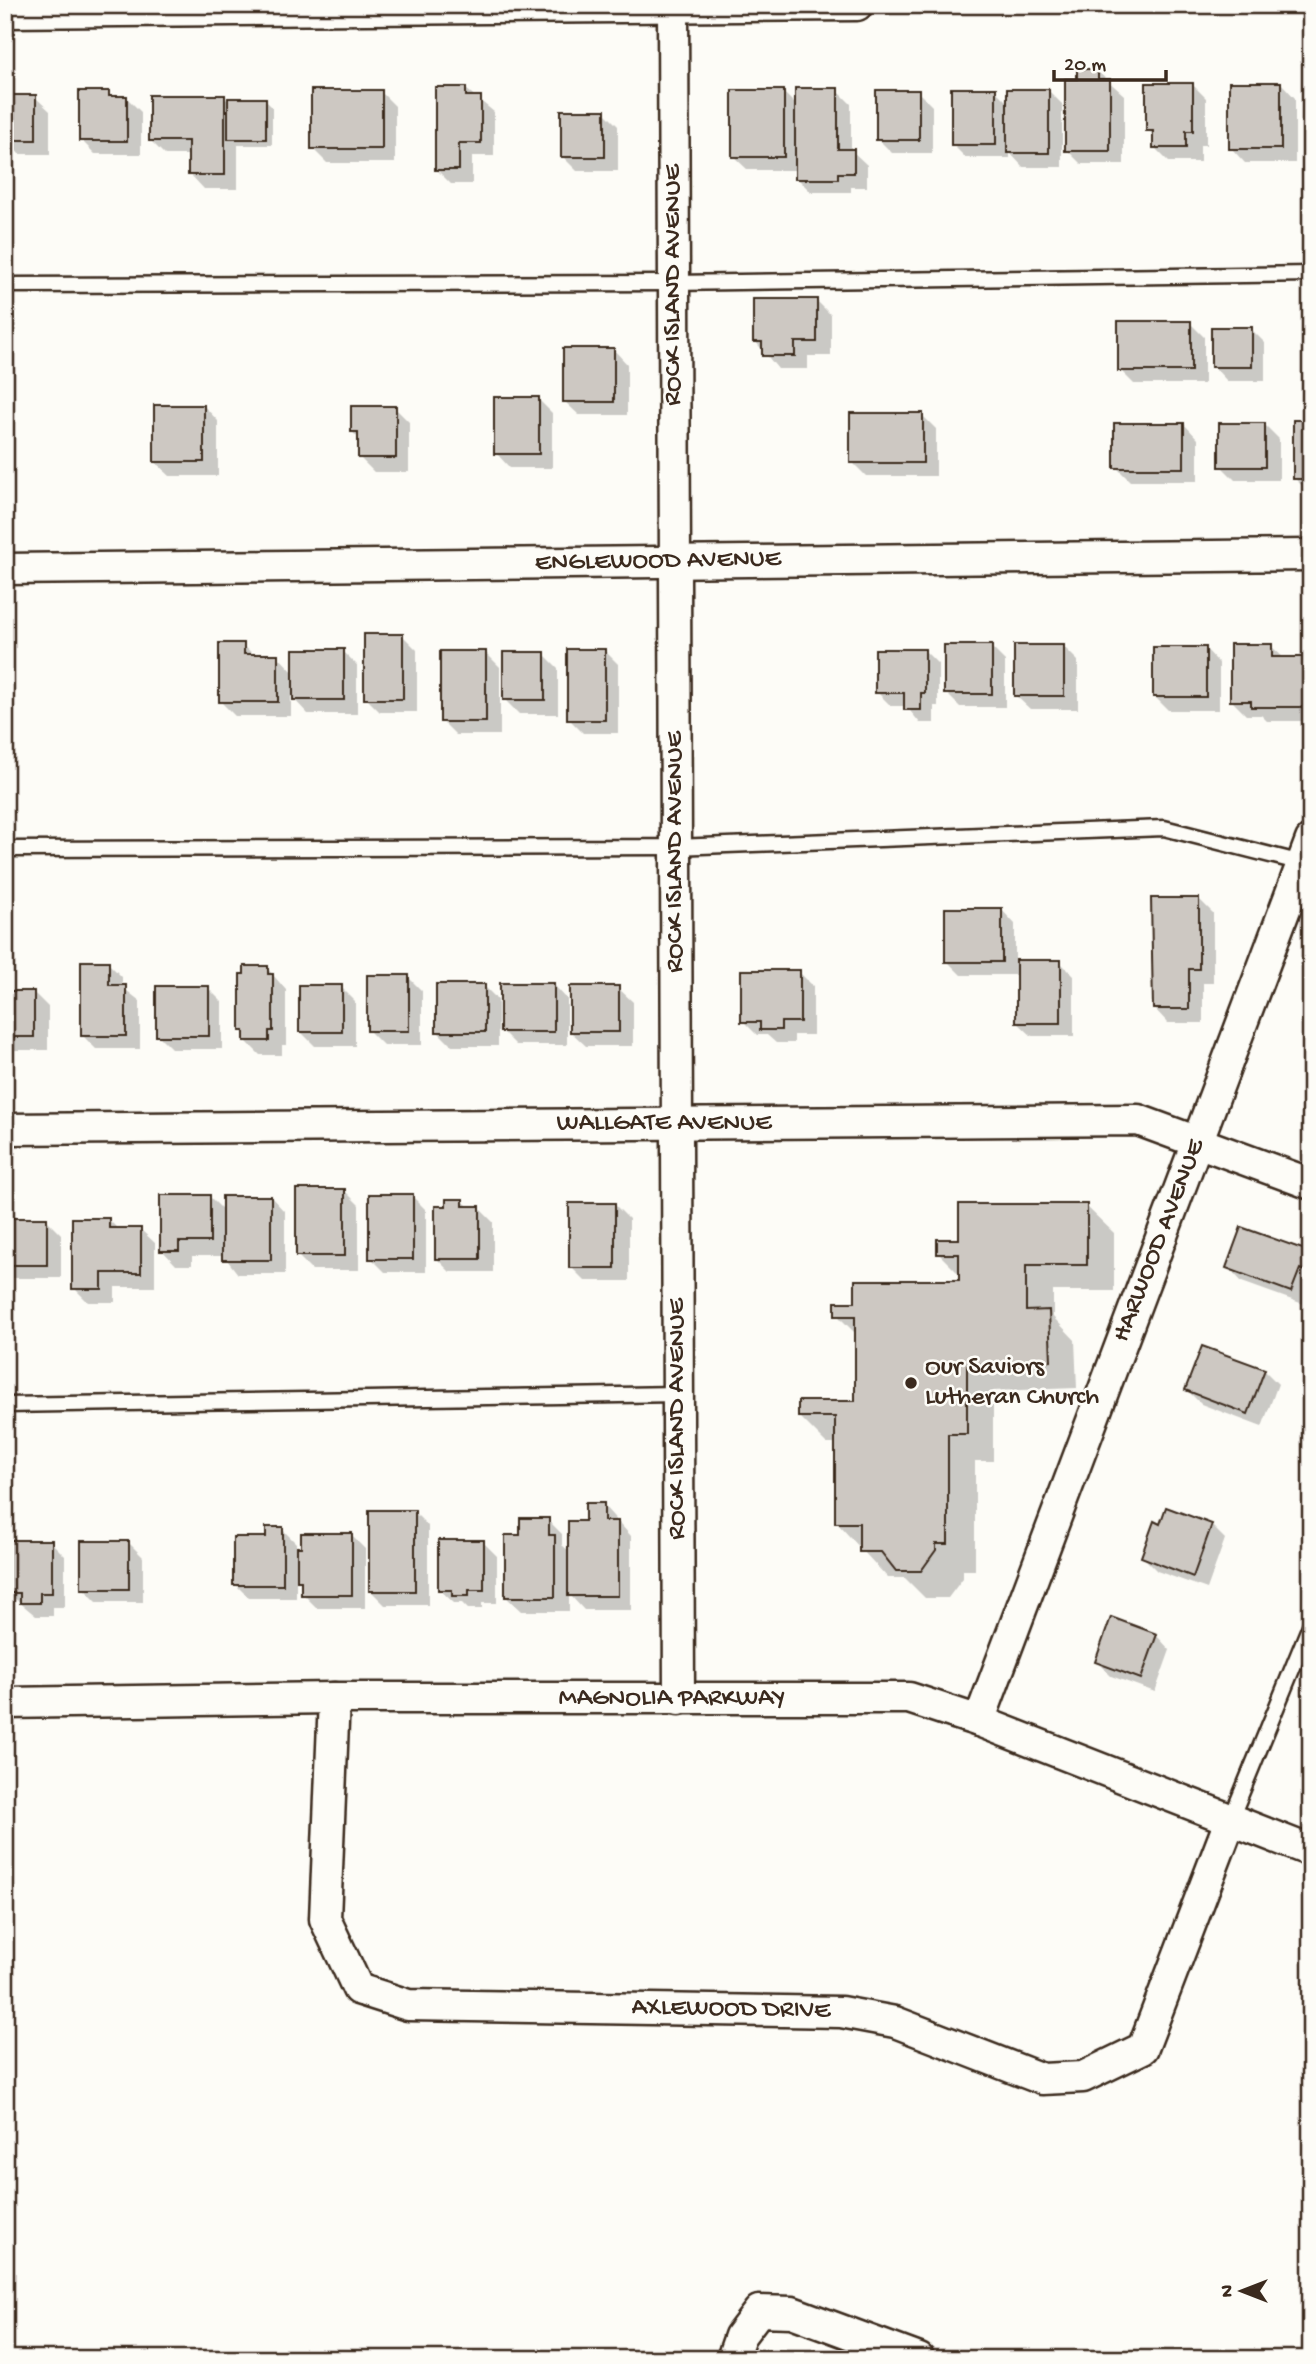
<svg xmlns="http://www.w3.org/2000/svg" width="1316" height="2364" viewBox="0 0 1316 2364" font-family="'Gochi Hand',sans-serif">
	<rect width="100%" height="100%" fill="#fdfcf7"/>
	<filter id="ink" filterUnits="userSpaceOnUse"><feTurbulence type="fractalNoise" baseFrequency=".0143" numOctaves="2"/><feDisplacementMap in="SourceGraphic" scale="14" xChannelSelector="R" yChannelSelector="G"/><feConvolveMatrix kernelMatrix="1 2 1 2 8 2 1 2 1" color-interpolation-filters="sRGB"/></filter>
	<g filter="url(#ink)">
		<g fill="#0003">
			<polygon points="1097,71 1124,95 1124,164 1081,164 1067,150 1079,81"/>
			<polygon points="1281,83 1295,98 1295,163 1245,163 1231,148"/>
			<polygon points="1192,84 1206,98 1206,145 1200,145 1200,162 1169,162 1155,148 1155,137 1148,130"/>
			<polygon points="466,89 494,112 494,156 472,156 472,184 451,184 437,170"/>
			<polygon points="837,90 851,104 851,150 867,165 867,187 851,187 851,192 811,192 797,178 797,170 748,170 733,156 783,92 797,106"/>
			<polygon points="995,90 1009,104 1048,90 1062,104 1062,167 1023,167 1010,153 1010,158 966,158 952,144"/>
			<polygon points="381,92 395,106 395,163 327,163 312,148"/>
			<polygon points="918,92 932,106 932,153 892,153 878,139"/>
			<polygon points="108,93 113,98 127,98 141,112 141,154 95,154 81,140"/>
			<polygon points="5,97 35,97 50,111 50,154 19,154 13,147 5,147"/>
			<polygon points="224,97 230,103 265,100 272,107 272,145 238,145 238,189 204,189 190,174 190,155 165,155 151,141"/>
			<polygon points="604,112 618,126 618,171 577,171 563,157"/>
			<polygon points="817,301 831,315 831,356 808,356 808,369 778,369 755,341"/>
			<polygon points="1190,323 1204,337 1204,384 1134,384 1120,370"/>
			<polygon points="1251,329 1265,343 1265,381 1227,381 1213,366"/>
			<polygon points="613,349 627,364 627,415 579,415 564,401"/>
			<polygon points="538,399 552,413 552,468 510,468 496,453"/>
			<polygon points="204,406 218,421 218,476 170,476 155,462"/>
			<polygon points="395,408 409,422 409,472 374,472 360,458 360,439 352,432"/>
			<polygon points="922,415 936,429 936,476 866,476 852,462"/>
			<polygon points="1311,422 1311,492 1309,492 1294,478"/>
			<polygon points="1184,424 1198,439 1198,481 1130,481 1116,467"/>
			<polygon points="1264,424 1279,439 1279,480 1235,480 1221,466"/>
			<polygon points="403,636 417,650 417,712 380,712 366,698"/>
			<polygon points="243,645 254,655 277,655 294,673 343,651 357,665 357,714 308,714 291,696 291,716 235,716 221,702"/>
			<polygon points="1271,646 1285,659 1311,659 1311,721 1267,721 1261,715 1246,715 1232,701"/>
			<polygon points="991,647 1005,661 1005,707 960,707 946,693"/>
			<polygon points="1064,647 1078,661 1078,709 1030,709 1015,695"/>
			<polygon points="1205,648 1219,663 1219,710 1168,710 1154,696"/>
			<polygon points="604,650 618,664 618,733 583,733 569,719"/>
			<polygon points="924,650 938,664 938,706 934,706 934,723 920,723 906,706 891,706 877,692"/>
			<polygon points="486,653 500,667 500,735 456,735 442,721"/>
			<polygon points="544,654 558,668 558,714 519,714 505,700"/>
			<polygon points="1199,899 1213,913 1213,983 1203,983 1203,1023 1168,1023 1154,1008"/>
			<polygon points="1001,909 1015,924 1015,962 1060,962 1074,976 1074,1036 1032,1036 1017,1022 1017,975 961,975 947,961"/>
			<polygon points="108,963 122,977 122,987 140,1001 140,1049 96,1049 82,1035"/>
			<polygon points="267,968 286,990 286,1045 282,1045 282,1055 260,1055 246,1041 242,1031 246,976"/>
			<polygon points="799,972 813,986 813,1035 794,1035 794,1043 776,1043 767,1035 757,1035 743,1021"/>
			<polygon points="408,977 422,991 422,1045 383,1045 369,1031"/>
			<polygon points="553,984 567,999 567,1045 516,1045 502,1031"/>
			<polygon points="484,986 498,1000 498,1046 452,1046 438,1032"/>
			<polygon points="341,987 355,1001 355,1046 315,1046 301,1032"/>
			<polygon points="208,988 222,1002 222,1049 172,1049 158,1035"/>
			<polygon points="618,988 633,1002 633,1046 586,1046 571,1032"/>
			<polygon points="5,992 33,992 48,1007 48,1050 5,1050"/>
			<polygon points="344,1190 359,1205 359,1270 312,1270 298,1256"/>
			<polygon points="209,1196 224,1211 271,1197 285,1212 285,1274 238,1274 224,1256 192,1256 192,1265 176,1265 162,1250"/>
			<polygon points="412,1196 426,1210 426,1272 385,1272 371,1258"/>
			<polygon points="463,1201 470,1208 479,1208 493,1222 493,1272 450,1272 436,1258 448,1208"/>
			<polygon points="615,1205 629,1219 629,1281 585,1281 571,1267"/>
			<polygon points="1086,1206 1114,1233 1114,1291 1053,1291 1053,1317 1075,1340 1077,1388 993,1391 993,1461 975,1461 975,1570 963,1570 963,1578 948,1598 925,1598 905,1578 888,1578 837,1523 837,1444 827,1444 800,1417 857,1402 857,1335 837,1315 857,1303 961,1282 961,1276 939,1254 961,1241"/>
			<polygon points="5,1220 47,1220 61,1234 61,1278 13,1278 5,1271"/>
			<polygon points="109,1220 118,1229 140,1229 155,1243 155,1287 115,1287 115,1302 88,1302 74,1288"/>
			<polygon points="1311,1254 1311,1291 1306,1305 1242,1282 1228,1267"/>
			<polygon points="1264,1370 1278,1384 1262,1427 1201,1404 1187,1390"/>
			<polygon points="603,1505 631,1536 631,1610 584,1610 569,1594 569,1611 521,1611 506,1597 548,1520 562,1534 562,1545 570,1552 587,1522"/>
			<polygon points="414,1512 428,1526 428,1605 385,1605 371,1591"/>
			<polygon points="1211,1525 1225,1539 1207,1589 1157,1571 1143,1557 1161,1526"/>
			<polygon points="282,1529 296,1543 296,1549 351,1535 365,1549 365,1608 317,1608 303,1594 303,1584 296,1577 296,1598 249,1598 235,1584"/>
			<polygon points="51,1542 65,1556 65,1607 53,1607 53,1616 36,1616 7,1592"/>
			<polygon points="483,1542 497,1556 497,1603 482,1603 482,1609 468,1609 462,1603 454,1603 439,1589"/>
			<polygon points="129,1543 143,1557 143,1602 97,1602 83,1588"/>
			<polygon points="1156,1635 1170,1650 1155,1692 1111,1676 1097,1662"/>
		</g>
		<g fill="#cdc8c2" stroke="#3b2a1e" stroke-width="2">
			<polygon points="1077,69 1098,69 1098,79 1110,79 1110,151 1065,151 1065,79 1077,79"/>
			<rect x="1229" y="82" width="52" height="67"/>
			<polygon points="1146,83 1193,83 1193,131 1186,131 1186,148 1153,148 1153,131 1146,131"/>
			<polygon points="435,87 466,87 466,96 481,96 481,143 459,143 459,170 435,170"/>
			<polygon points="795,88 838,88 838,149 854,149 854,173 838,173 838,179 795,179"/>
			<rect x="951" y="88" width="45" height="57"/>
			<rect x="1007" y="89" width="42" height="64"/>
			<rect x="311" y="90" width="71" height="59"/>
			<rect x="732" y="90" width="52" height="67"/>
			<rect x="876" y="90" width="43" height="50"/>
			<polygon points="79,91 109,91 109,96 127,96 127,141 79,141"/>
			<rect x="5" y="95" width="31" height="45"/>
			<polygon points="149,95 225,95 225,175 188,175 188,141 149,141"/>
			<rect x="228" y="98" width="38" height="41"/>
			<rect x="561" y="110" width="44" height="47"/>
			<polygon points="753,299 817,299 817,342 795,342 795,356 762,356 762,342 753,342"/>
			<rect x="1118" y="321" width="73" height="50"/>
			<rect x="1211" y="327" width="41" height="40"/>
			<rect x="563" y="348" width="51" height="54"/>
			<rect x="494" y="397" width="45" height="57"/>
			<rect x="154" y="405" width="50" height="57"/>
			<polygon points="351,406 396,406 396,458 358,458 358,432 351,432"/>
			<rect x="850" y="413" width="73" height="50"/>
			<rect x="1293" y="420" width="18" height="59"/>
			<rect x="1114" y="423" width="70" height="45"/>
			<rect x="1219" y="423" width="46" height="44"/>
			<rect x="364" y="634" width="39" height="65"/>
			<polygon points="219,643 244,643 244,654 278,654 278,702 219,702"/>
			<polygon points="1230,644 1272,644 1272,657 1311,657 1311,707 1251,707 1251,701 1230,701"/>
			<rect x="944" y="645" width="48" height="49"/>
			<rect x="1014" y="645" width="50" height="51"/>
			<rect x="1153" y="647" width="53" height="50"/>
			<rect x="293" y="649" width="51" height="51"/>
			<rect x="567" y="649" width="38" height="71"/>
			<polygon points="875,649 925,649 925,693 921,693 921,710 904,710 904,693 875,693"/>
			<rect x="440" y="651" width="46" height="71"/>
			<rect x="503" y="652" width="42" height="48"/>
			<polygon points="1151,898 1199,898 1199,969 1189,969 1189,1009 1153,1009"/>
			<rect x="945" y="908" width="57" height="54"/>
			<rect x="1016" y="960" width="45" height="63"/>
			<polygon points="81,961 109,961 109,985 126,985 126,1036 81,1036"/>
			<polygon points="244,966 268,966 268,974 273,974 273,1031 269,1031 269,1041 244,1041 244,1031 240,1031 240,974 244,974"/>
			<polygon points="741,970 800,970 800,1022 781,1022 781,1030 760,1030 760,1022 741,1022"/>
			<rect x="367" y="975" width="42" height="56"/>
			<rect x="500" y="983" width="54" height="49"/>
			<rect x="436" y="984" width="49" height="48"/>
			<rect x="299" y="985" width="43" height="47"/>
			<rect x="156" y="986" width="53" height="50"/>
			<rect x="570" y="986" width="49" height="46"/>
			<rect x="5" y="991" width="29" height="46"/>
			<rect x="296" y="1189" width="49" height="67"/>
			<rect x="369" y="1194" width="44" height="65"/>
			<polygon points="160,1195 210,1195 210,1242 179,1242 179,1251 160,1251"/>
			<rect x="222" y="1196" width="49" height="64"/>
			<polygon points="446,1199 463,1199 463,1206 480,1206 480,1259 435,1259 435,1206 446,1206"/>
			<rect x="569" y="1203" width="46" height="65"/>
			<polygon points="959,1204 1087,1204 1087,1265 1026,1265 1026,1311 1049,1310 1051,1361 967,1365 967,1434 948,1434 948,1544 936,1544 936,1550 921,1571 896,1571 881,1552 859,1552 859,1523 835,1523 835,1417 798,1417 798,1401 855,1401 855,1316 835,1316 835,1302 855,1302 855,1280 959,1280 959,1254 937,1254 937,1239 959,1239"/>
			<rect x="5" y="1218" width="42" height="47"/>
			<polygon points="72,1218 109,1218 109,1228 141,1228 141,1273 102,1273 102,1289 72,1289"/>
			<polygon points="1241,1227 1311,1252 1311,1273 1300,1269 1291,1292 1226,1268"/>
			<polygon points="1202,1346 1265,1369 1248,1414 1185,1390"/>
			<polygon points="585,1503 604,1503 604,1521 618,1521 618,1596 568,1596 568,1521 585,1521"/>
			<polygon points="1166,1507 1212,1524 1193,1577 1141,1557 1154,1521 1160,1524"/>
			<rect x="369" y="1510" width="46" height="81"/>
			<polygon points="520,1518 549,1518 549,1535 555,1535 555,1597 505,1597 505,1535 520,1535"/>
			<polygon points="266,1527 283,1527 283,1585 233,1585 233,1537 266,1537"/>
			<polygon points="301,1533 352,1533 352,1595 301,1595 301,1581 297,1581 297,1547 301,1547"/>
			<polygon points="5,1540 52,1540 52,1593 40,1593 40,1603 20,1603 20,1593 5,1593"/>
			<polygon points="438,1540 484,1540 484,1590 469,1590 469,1596 452,1596 452,1590 438,1590"/>
			<rect x="81" y="1541" width="48" height="48"/>
			<polygon points="1111,1617 1157,1634 1141,1679 1095,1662"/>
		</g>
		<g fill="none" stroke-linecap="round" stroke-linejoin="round">
			<g stroke="#3b2a1e" stroke-width="19">
				<g id="lane">
					<polyline points="5,285 673,283 1311,274"/>
					<polyline points="5,849 675,847 1164,828 1302,863"/>
					<polyline points="5,1405 678,1394"/>
					<polyline points="1230,1821 1311,1623"/>
				</g>
			</g>
			<g stroke="#3b2a1e" stroke-width="35">
				<g id="street">
					<polyline points="673,5 679,1699"/>
					<polyline points="5,12 857,5"/>
					<polyline points="5,569 1311,555"/>
					<polyline points="5,1129 1138,1120 1311,1184"/>
					<polyline points="334,1698 325,1919 358,1989 408,2005 841,2012 895,2022 1042,2079 1083,2077 1143,2048 1230,1821"/>
					<polyline points="5,1703 334,1698 909,1698 979,1721 1311,1851"/>
					<polyline points="979,1721 1311,840"/>
					<polyline points="732,2359 740,2336 759,2311 792,2312 919,2359"/>
				</g>
			</g>
			<use href="#lane" stroke="#fdfcf7" stroke-width="14"/>
			<use href="#street" stroke="#fdfcf7" stroke-width="30"/>
		</g>
	</g>
	<circle fill="#3b2a1e" stroke="#fdfcf7" stroke-width="2.5" cx="911" cy="1383" r="7"/>
	<g text-anchor="middle" dominant-baseline="central" stroke-width="5" stroke-linejoin="round" paint-order="stroke">
		<g font-size="26" fill="#3b2a1e" stroke="#fdfcf7">
			<text transform="translate(674 285) rotate(-90)">ROCK ISLAND AVENUE</text>
			<text transform="translate(658 562) rotate(-1)">ENGLEWOOD AVENUE</text>
			<text transform="translate(676 852) rotate(-90)">ROCK ISLAND AVENUE</text>
			<text x="664" y="1124">WALLGATE AVENUE</text>
			<text transform="translate(1160 1241) rotate(-69)">HARWOOD AVENUE</text>
			<text transform="translate(678 1419) rotate(-90)">ROCK ISLAND AVENUE</text>
			<text x="672" y="1699">MAGNOLIA PARKWAY</text>
			<text transform="translate(731 2010) rotate(1)">AXLEWOOD DRIVE</text>
		</g>
		<g font-size="26" fill="#3b2a1e" stroke="#fdfcf7" text-anchor="start">
			<text x="925" y="1368">Our Saviors<tspan x="925" dy="30">Lutheran Church</tspan></text>
		</g>
	</g>
	<rect width="1316" height="2364" fill="none" stroke="#fdfcf7" stroke-width="28"/>
	<rect x="14" y="14" width="1288" height="2336" fill="none" stroke="#3b2a1e" stroke-width="2.5" filter="url(#ink)"/>
	<g transform="translate(1242 2291) rotate(270)" stroke="#fdfcf7" stroke-width="5" paint-order="stroke">
	<path d="M0-5L12 26L0 18L-12 26Z" fill="#3b2a1e"/>
	<text y="-10" font-size="19" font-weight="bold" text-anchor="middle" fill="#3b2a1e">N</text>
	</g>
	<path d="M1054 70v10h112v-10" fill="none" stroke="#3b2a1e" stroke-width="3.5"/>
	<text x="1064" y="70" font-size="21" fill="#3b2a1e" stroke="#fdfcf7" stroke-width="5" paint-order="stroke">20 m</text>
</svg>
